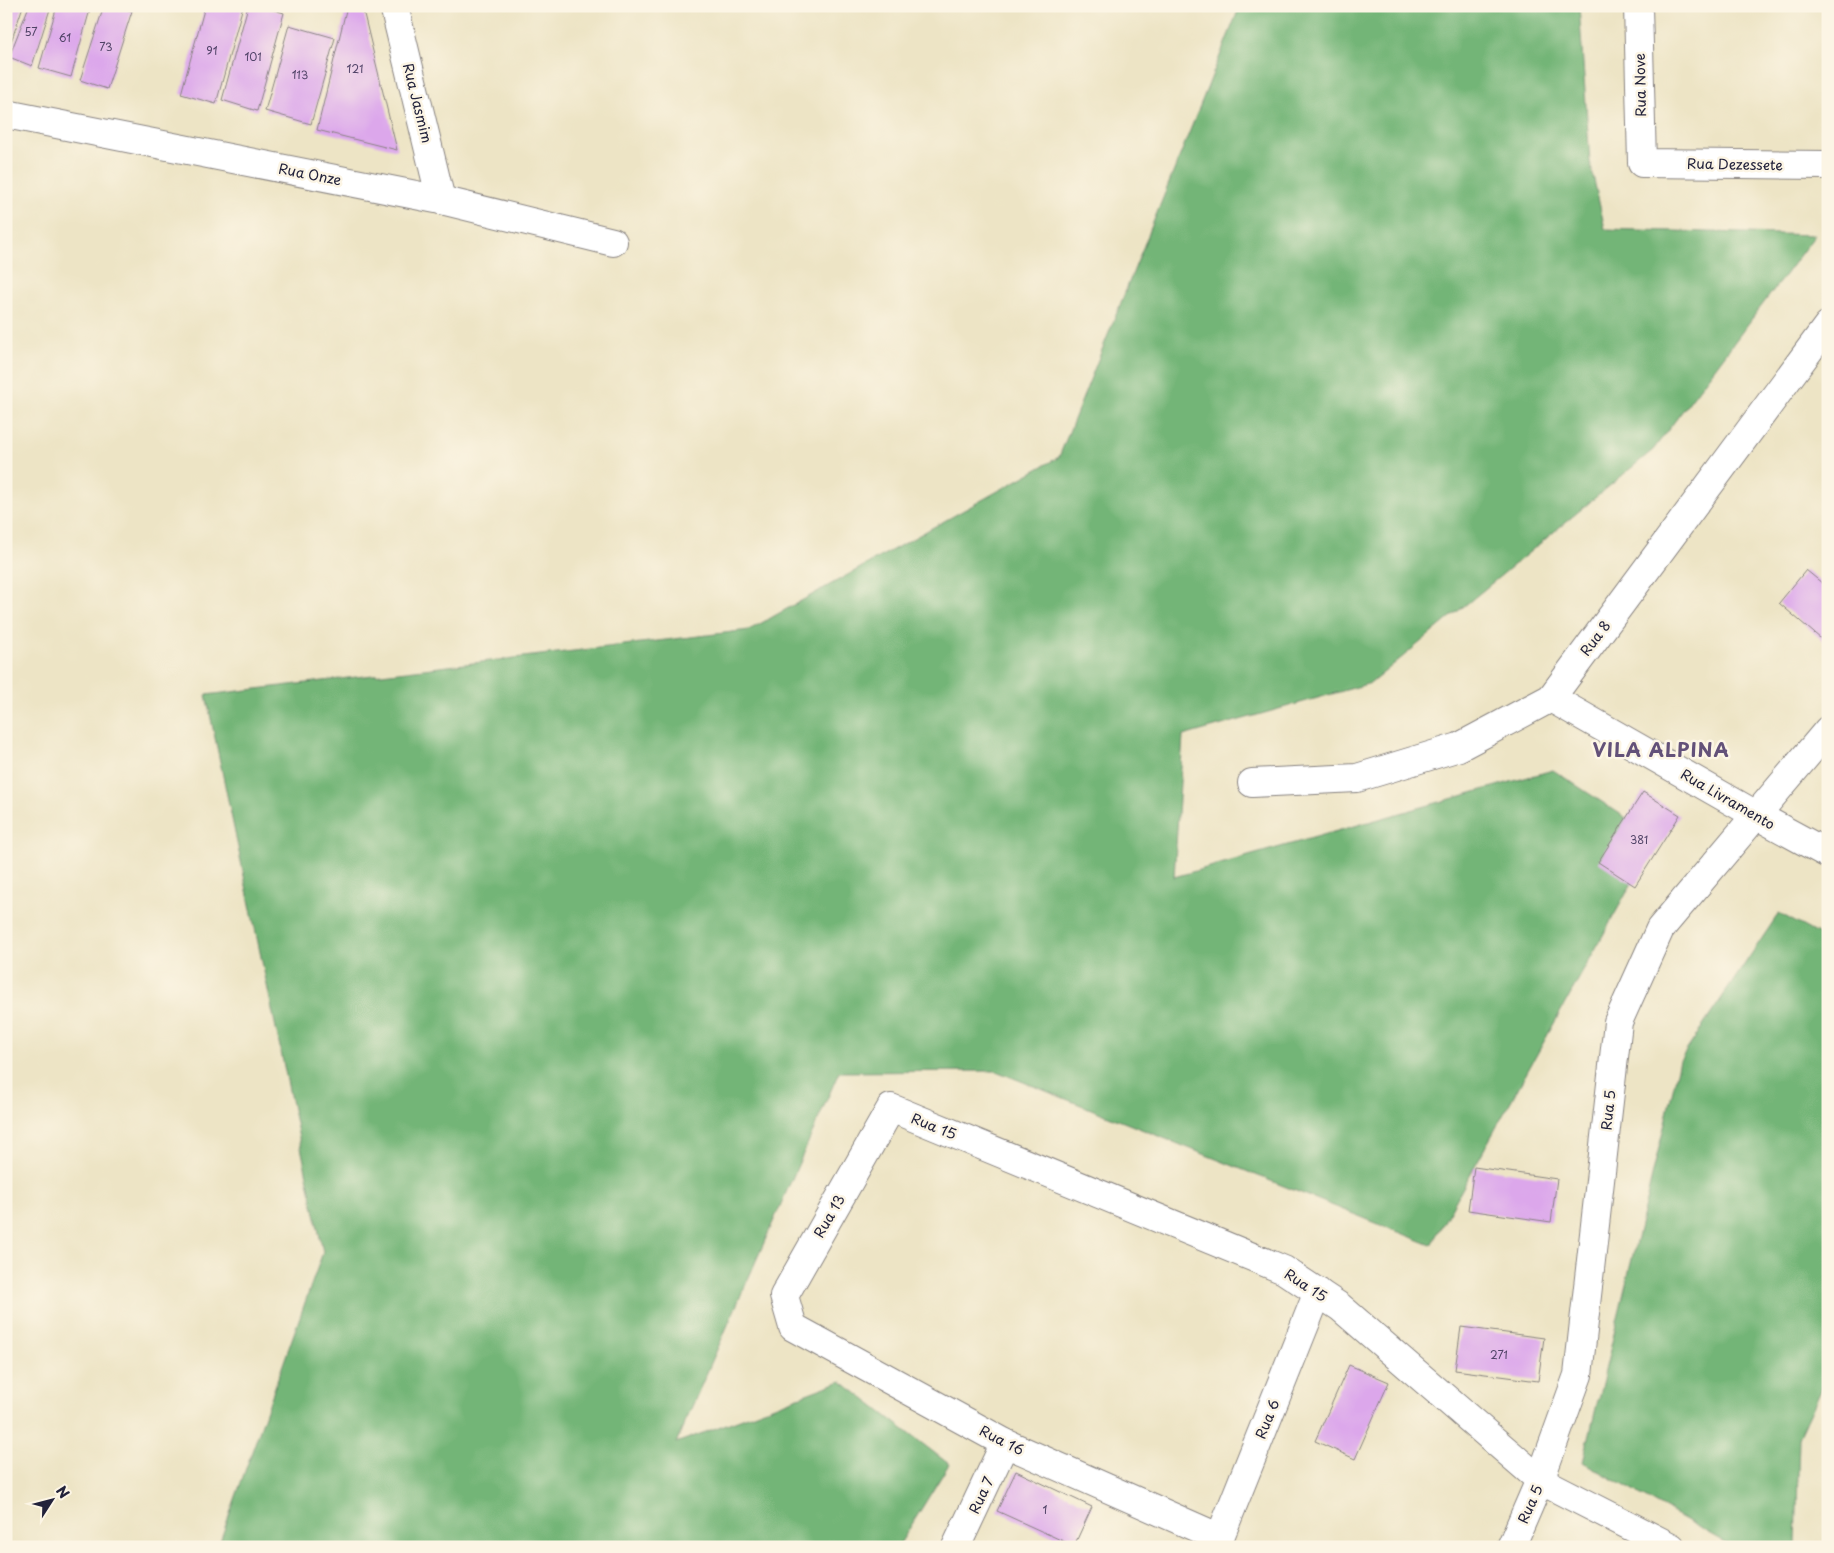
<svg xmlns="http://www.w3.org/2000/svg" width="1834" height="1553" viewBox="0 0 1834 1553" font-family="'Playpen Sans',sans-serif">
	<rect width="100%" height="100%" fill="#fcf5e5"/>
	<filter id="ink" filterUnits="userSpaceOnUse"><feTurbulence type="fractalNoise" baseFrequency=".02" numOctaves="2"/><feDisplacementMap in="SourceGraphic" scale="10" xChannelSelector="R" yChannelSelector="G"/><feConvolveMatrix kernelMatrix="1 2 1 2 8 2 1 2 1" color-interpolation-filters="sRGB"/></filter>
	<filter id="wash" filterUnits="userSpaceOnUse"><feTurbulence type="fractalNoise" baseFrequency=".0096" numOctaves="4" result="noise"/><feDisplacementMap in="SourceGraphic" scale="20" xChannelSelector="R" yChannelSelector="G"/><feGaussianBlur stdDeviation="1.12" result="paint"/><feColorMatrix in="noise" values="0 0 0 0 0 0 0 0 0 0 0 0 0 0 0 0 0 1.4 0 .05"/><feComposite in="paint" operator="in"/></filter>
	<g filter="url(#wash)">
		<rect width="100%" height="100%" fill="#ede4c5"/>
		<g fill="#73b577" stroke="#4a6c59">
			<polygon points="1240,6 1579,6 1590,162 1605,229 1815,235 1653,450 1371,683 1183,736 1174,877 1553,770 1657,838 1431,1245 996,1071 839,1072 676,1443 841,1381 949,1464 898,1547 218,1547 323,1252 206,695 749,630 1059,457"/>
			<polygon points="1779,913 1828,940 1828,1375 1799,1438 1796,1547 1733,1547 1583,1462 1680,1060"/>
		</g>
		<g id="blocks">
			<g fill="#dca7eb">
				<polygon points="6,6 23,6 7,54 6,54"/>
				<polygon points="29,6 51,6 32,66 9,57"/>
				<polygon points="57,6 91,6 71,77 39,68"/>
				<polygon points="104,6 117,6 132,11 107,89 80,80"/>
				<polygon points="205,6 243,6 216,104 181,94"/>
				<polygon points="248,6 261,6 284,13 257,111 222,100"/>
				<polygon points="347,6 362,6 397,150 317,130"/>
				<polygon points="289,25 335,38 311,124 265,111"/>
				<polygon points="1806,570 1828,588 1828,645 1779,603"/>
				<polygon points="1643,792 1680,815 1635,886 1598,862"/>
				<polygon points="1474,1167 1557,1179 1551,1222 1468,1210"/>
				<polygon points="1461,1327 1544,1338 1538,1381 1455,1370"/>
				<polygon points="1349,1365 1389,1382 1355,1459 1315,1441"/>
				<polygon points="1016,1471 1092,1507 1074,1546 997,1511"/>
			</g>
		</g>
	</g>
	<g filter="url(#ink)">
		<use href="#blocks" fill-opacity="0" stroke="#888380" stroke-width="1"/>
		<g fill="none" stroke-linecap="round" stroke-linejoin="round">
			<g stroke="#888380" stroke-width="30">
				<g id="street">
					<polyline points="394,6 441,200"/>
					<polyline points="1638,6 1642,163 1828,165"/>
					<polyline points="6,114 441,200 613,242"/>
					<polyline points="1551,698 1756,815 1828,854"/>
					<polyline points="1252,783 1357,778 1459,747 1551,698 1828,325"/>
					<polyline points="1220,1538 1005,1443 793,1327 784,1296 891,1108 1284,1270 1340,1307 1540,1480 1671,1547"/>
					<polyline points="956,1547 1005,1443"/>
					<polyline points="1216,1547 1318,1292"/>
					<polyline points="1511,1547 1540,1480 1578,1375 1618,1022 1660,929 1828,730"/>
				</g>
			</g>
			<use href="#street" stroke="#fff" stroke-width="28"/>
		</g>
	</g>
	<g text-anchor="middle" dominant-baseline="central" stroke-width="5" stroke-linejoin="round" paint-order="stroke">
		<g font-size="11" fill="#504367">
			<text x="31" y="31">57</text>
			<text x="65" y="37">61</text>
			<text x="106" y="46">73</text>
			<text x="212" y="50">91</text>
			<text x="253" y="56">101</text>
			<text x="355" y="68">121</text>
			<text x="300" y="74">113</text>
			<text x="1639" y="839">381</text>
			<text x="1499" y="1354">271</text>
			<text x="1045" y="1509">1</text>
		</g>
		<g font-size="14" fill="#22223b" stroke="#fcf5e5">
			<text transform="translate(1640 85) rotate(-91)">Rua Nove</text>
			<text transform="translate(418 103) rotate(76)">Rua Jasmim</text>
			<text transform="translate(1735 164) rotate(1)">Rua Dezessete</text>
			<text transform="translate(310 174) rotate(11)">Rua Onze</text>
			<text transform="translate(1595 638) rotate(-53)">Rua 8</text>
			<text transform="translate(1728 799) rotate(30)">Rua Livramento</text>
			<text transform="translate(1608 1110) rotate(-84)">Rua 5</text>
			<text transform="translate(934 1126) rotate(22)">Rua 15</text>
			<text transform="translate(829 1216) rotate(-60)">Rua 13</text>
			<text transform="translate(1306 1285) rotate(33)">Rua 15</text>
			<text transform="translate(1267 1419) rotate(-68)">Rua 6</text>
			<text transform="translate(1002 1440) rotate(27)">Rua 16</text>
			<text transform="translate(981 1495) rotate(-65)">Rua 7</text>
			<text transform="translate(1530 1504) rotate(-66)">Rua 5</text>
		</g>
		<g font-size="19" font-weight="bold" letter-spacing="1" fill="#635179" stroke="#fcf5e5">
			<text x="1661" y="749">VILA ALPINA</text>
		</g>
	</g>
	<rect width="1834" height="1553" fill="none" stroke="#fcf5e5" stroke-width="25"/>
	<g transform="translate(52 1500) rotate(54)" stroke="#fcf5e5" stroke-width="4" paint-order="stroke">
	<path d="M0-4L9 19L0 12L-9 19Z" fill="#22223b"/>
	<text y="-8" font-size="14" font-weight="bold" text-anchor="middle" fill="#22223b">N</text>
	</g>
</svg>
